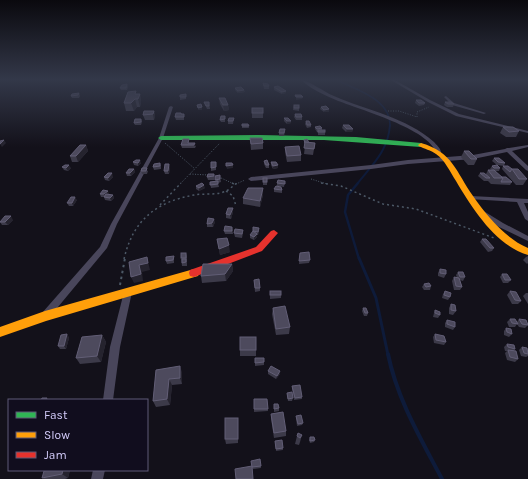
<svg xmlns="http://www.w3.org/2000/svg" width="528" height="479" viewBox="0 0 528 479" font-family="Karla,sans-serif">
	<rect width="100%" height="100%" fill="#13111a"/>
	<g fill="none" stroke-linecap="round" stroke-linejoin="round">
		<path stroke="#0e1b3a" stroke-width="1.5" d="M337,80C356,90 391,99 390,126"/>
		<path stroke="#0e1b3a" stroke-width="2" d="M357,184C373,164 388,151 390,125"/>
		<polyline stroke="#0e1b3a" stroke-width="2.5" points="358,183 348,195 345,212 359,259"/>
		<polyline stroke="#0e1b3a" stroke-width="3" points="359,258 376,298 388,355"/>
		<path stroke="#0e1b3a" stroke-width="4" d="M388,354C397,399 421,439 442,479"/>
		<g stroke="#4c5866" stroke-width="1" stroke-dasharray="1 1.5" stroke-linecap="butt">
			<polyline points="388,111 399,111 417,117 417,112 429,107"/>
			<polyline points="165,143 195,169"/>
			<polyline points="190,174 208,175"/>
			<polyline points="219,177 234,184"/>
			<polyline points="311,179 327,184"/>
			<polyline points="180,184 220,143"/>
			<polyline points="236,184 245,180"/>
		</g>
		<g stroke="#4c5866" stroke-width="1.5" stroke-dasharray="2 3" stroke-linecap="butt">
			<polyline points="232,183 234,184"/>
			<polyline points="321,183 341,186 383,204 416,209 494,238"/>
			<polyline points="226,191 233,196 236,206"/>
			<polyline points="160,205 181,183"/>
			<path d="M124,259C133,220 156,202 194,195C204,193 218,196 228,190C231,188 234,185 237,183"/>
		</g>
		<polyline stroke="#4c5866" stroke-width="2" stroke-dasharray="2.5 3.5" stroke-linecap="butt" points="120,285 125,258"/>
		<g fill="#49465b" fill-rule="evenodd">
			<path d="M301,80C308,80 326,93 334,96C368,111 406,117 434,142C437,146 440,147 441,152L436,153C430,129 358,109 336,100C324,95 311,89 301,80Z"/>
			<polygon points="391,80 395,80 430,100 459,114 528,131 528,133 456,116 428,102"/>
			<polygon points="446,96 454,103 486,113 484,114 452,105 444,97"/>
			<polygon points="171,106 173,107 163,138 117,224 107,248 48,319 45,320 42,319 41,316 42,313 100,247 111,224 159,138 169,107"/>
			<polygon points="528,145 528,147 512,151 528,166 528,171 526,170 507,152 473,159 408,164 371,169 251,181 248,179 251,177 371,165 408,160 473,155 505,149 507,148 509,148"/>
			<polygon points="471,196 528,199 528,203 524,203 528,212 528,221 525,219 517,202 469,199 468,198"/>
			<polygon points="482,210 503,223 528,236 528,241 499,227 480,213 479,212 480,211"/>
			<polygon points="128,289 131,290 132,292 120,347 113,400 103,400 110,347 124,292 125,290"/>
			<polygon points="93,470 105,470 103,479 91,479"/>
		</g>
		<polygon fill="#30b455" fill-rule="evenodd" points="259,135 356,137 421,143 424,145 421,147 324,140 161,140 158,138 161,136"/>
		<g fill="#ff9f0a" fill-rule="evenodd">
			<path d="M421,143C453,152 456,172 473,196C487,216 505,238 528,248V255C496,246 472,208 456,181C450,172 445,160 436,154C431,150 424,149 419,146L418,145Z"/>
			<polygon points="194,269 198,270 199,273 198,276 46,321 0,337 0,327 45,311"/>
		</g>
		<polygon fill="#e5322d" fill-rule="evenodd" points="274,230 278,233 262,251 194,277 190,276 189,273 190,270 256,247 271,231"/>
	</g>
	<g fill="#3c3a49">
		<polygon points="263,83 269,86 269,89 264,89"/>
		<polygon points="127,84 128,87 127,90 121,90 120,88"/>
		<polygon points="274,87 286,91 286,93 282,94 274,90"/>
		<polygon points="235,88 244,90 245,92 238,93 235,90"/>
		<polygon points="79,93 80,96 79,98 72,98 71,96"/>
		<polygon points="136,94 140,94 141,102 140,107 137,107 134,111 126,111 124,103"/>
		<polygon points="186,94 186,99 180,100 180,97"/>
		<polygon points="219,98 228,105 229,110 224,111 220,104"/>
		<polygon points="416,100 425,103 424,105 419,106 415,103"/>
		<polygon points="204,102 209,102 210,109 207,109"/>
		<polygon points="445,102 454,104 453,107 447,107 444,105"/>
		<polygon points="294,105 299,105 299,111 293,110"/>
		<polygon points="321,107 329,109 329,112 324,112 320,109"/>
		<rect x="252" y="108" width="11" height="10"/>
		<polygon points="154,111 155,116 154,120 145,120 143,115"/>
		<polygon points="181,113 182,114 184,117 184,120 176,120 175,117"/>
		<polygon points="295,114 302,117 302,120 296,120 294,117"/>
		<polygon points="225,116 225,122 221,122 220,120"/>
		<polygon points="234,118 233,124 228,124 228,121"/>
		<polygon points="284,118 291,123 287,124 284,121"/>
		<polygon points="141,119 142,122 141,125 135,125 134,123"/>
		<polygon points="306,121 311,125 311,127 307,128 305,124"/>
		<polygon points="242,124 248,124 249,128 242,128"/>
		<polygon points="343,125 353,129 352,132 346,132 342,128"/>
		<polygon points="315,127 322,128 322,130 325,130 325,135 318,135 318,132 317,132 315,129"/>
		<polygon points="503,127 519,131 516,137 506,137 500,133"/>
		<polygon points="285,132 284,136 279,136 279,133"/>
		<polygon points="250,138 263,143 263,149 251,150"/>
		<polygon points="304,140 309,143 315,143 313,155 304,154 305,146 304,142"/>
		<polygon points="189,143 196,146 195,148 182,148 181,145"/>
		<polygon points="86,145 88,151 78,162 72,162 70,156"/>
		<polygon points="285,147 301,155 301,161 287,162 285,152"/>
		<polygon points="464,151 477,159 474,165 468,165 461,157"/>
		<polygon points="494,158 505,163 504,166 497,165 492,161"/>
		<polygon points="264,161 269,165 269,168 266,168 264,164"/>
		<polygon points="133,162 141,163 138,166 134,165"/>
		<polygon points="216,162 216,170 211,171 211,168"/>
		<polygon points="271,162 278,168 273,169 271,165"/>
		<polygon points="160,163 161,166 161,169 154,170 153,167"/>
		<polygon points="492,166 500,168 499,171 495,171 501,177 512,182 510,185 491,184 488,181 484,181 478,176 480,173 486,174 488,170 492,170 490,169"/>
		<polygon points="503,166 512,169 527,179 523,185 516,185 508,176 502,169"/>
		<polygon points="62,167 71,168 68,171 64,170"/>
		<polygon points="170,167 169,174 165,174 164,171"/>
		<polygon points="142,168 148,171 147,174 142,174 141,171"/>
		<polygon points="134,169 135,172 131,176 127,176 126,173"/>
		<polygon points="214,174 214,180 208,180 207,177"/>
		<polygon points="220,175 221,182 218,183 219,187 211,188 210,182 216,181 215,176"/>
		<polygon points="104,177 113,177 109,181 105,180"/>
		<rect x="263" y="178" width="4" height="7"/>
		<polygon points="285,181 284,187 277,186 277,183"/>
		<polygon points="196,186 205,188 199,191 196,189"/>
		<polygon points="274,189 282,190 282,193 274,192"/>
		<polygon points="100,194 109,194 108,195 113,195 114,198 111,201 105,200 104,197 101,197"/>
		<polygon points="263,195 260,207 243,204 243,198"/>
		<polygon points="77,200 73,206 69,206 67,203"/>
		<polygon points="233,212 231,219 226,218 226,214"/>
		<polygon points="13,220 8,225 2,225 0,222 0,221"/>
		<polygon points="215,222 213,227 207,227 207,224"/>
		<polygon points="232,227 233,234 225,234 224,231"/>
		<polygon points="253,231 259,231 258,235 257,235 257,237 254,240 250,238 250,235"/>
		<polygon points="234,233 243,233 242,238 235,237"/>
		<polygon points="217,239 230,252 220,255"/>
		<polygon points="482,239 494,248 492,251 488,252 480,242"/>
		<polygon points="186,253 187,256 187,266 182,266 181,258"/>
		<polygon points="300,253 310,260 309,263 299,264"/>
		<polygon points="174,256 174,263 167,264 166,261"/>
		<polygon points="528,256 528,263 527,264 523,260 526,257"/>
		<polygon points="232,264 233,271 226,281 202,283 201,276"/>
		<polygon points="440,269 446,274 444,278 438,276 438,273"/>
		<polygon points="458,272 465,277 463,281 460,280 462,287 460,290 454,290 452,281 454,277 457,278 456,275"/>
		<polygon points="502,274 511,280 508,283 503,283 500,277"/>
		<polygon points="254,280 260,288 260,291 255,292"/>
		<polygon points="424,284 431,286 430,290 424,290 422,287"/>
		<polygon points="270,291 281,295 281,298 270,299"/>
		<polygon points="445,291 450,297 448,300 442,298 443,294"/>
		<polygon points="510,291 521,301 518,304 512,304 507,295"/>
		<polygon points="526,293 528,293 528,304 523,296"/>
		<polygon points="451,304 456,311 453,315 449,314 449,308"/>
		<polygon points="273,308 290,327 289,334 276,335 272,314"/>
		<polygon points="363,308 368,313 367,316 364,316 362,311"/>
		<polygon points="435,310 440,315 438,318 433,317 434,313"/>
		<polygon points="510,319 517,322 519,319 528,325 525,328 519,327 517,324 515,327 509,327 507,322"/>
		<polygon points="447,320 455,327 453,330 445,327 445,323"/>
		<polygon points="506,328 512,334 509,337 504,335 504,331"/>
		<polygon points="67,334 69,338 66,349 60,349 58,346"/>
		<polygon points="435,334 446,342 444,345 434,343 433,337"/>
		<polygon points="102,335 106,342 101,362 80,364 76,358"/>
		<polygon points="256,337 256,356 240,356 240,350"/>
		<polygon points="507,344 515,349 514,351 518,359 515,362 507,360 505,353 507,351 505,351 504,347"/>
		<polygon points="522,347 528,350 528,356 526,357 521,356 519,350"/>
		<polygon points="255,358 264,358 264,365 255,366"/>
		<polygon points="156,370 182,372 182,384 172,385 170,405 156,407 153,401"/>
		<polygon points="268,371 280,374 276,379 268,374"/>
		<polygon points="292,386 302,397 302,399 294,400 292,389"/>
		<polygon points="287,393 293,398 292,401 288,401 287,396"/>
		<polygon points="254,399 267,399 268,411 254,412"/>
		<polygon points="274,404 279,408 279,411 274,412"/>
		<polygon points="271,414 286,431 286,436 274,438 271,419"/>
		<polygon points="296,416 303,423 302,425 297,426 296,418"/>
		<polygon points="238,418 238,443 226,444 225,439"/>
		<polygon points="302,435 300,442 299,445 295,444 297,436"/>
		<polygon points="310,437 315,440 314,442 310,443 309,440"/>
		<polygon points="275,441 283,448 283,450 276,451"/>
		<polygon points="260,459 261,468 253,469 252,467"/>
		<polygon points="50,470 70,470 68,478 65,479 44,479 42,478"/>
	</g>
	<g fill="#25232e">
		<polygon points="244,90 245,92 238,93 238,91"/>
		<polygon points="286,91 286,93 282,94 282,92"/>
		<polygon points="140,94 141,102 140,107 138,99"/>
		<polygon points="296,97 303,97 302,99 296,100"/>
		<polygon points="135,99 137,107 134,111 131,103"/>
		<polygon points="223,105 228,105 229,110 224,111"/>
		<polygon points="202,107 202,110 198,110 198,108"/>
		<polygon points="329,109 329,112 324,112 324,110"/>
		<polygon points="154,111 155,116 154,120 153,114"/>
		<polygon points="287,121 291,121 291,123 287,124"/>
		<polygon points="347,129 353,129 352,132 346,132"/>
		<polygon points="4,140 6,143 2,147 0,144"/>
		<polygon points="86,145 88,151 78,162 76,156"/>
		<polygon points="140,160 141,163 138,166 138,163"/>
		<polygon points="169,164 170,167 169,174 168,171"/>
		<polygon points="69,165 71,168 68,171 66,168"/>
		<polygon points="233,165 233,168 227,169 226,166"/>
		<polygon points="278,165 278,168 273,169 273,166"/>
		<polygon points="134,169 135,172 131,176 130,173"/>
		<polygon points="112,173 113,177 109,181 108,178"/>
		<polygon points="204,185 205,188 199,191 199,188"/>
		<polygon points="263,188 263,195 260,207 260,201"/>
		<polygon points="108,191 109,194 106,198 104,194"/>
		<polygon points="113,195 114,198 111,201 110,198"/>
		<polygon points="75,197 77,200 73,206 72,203"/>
		<polygon points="233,208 233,212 231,219 230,215"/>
		<polygon points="11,216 13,220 8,225 5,222"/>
		<polygon points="214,219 215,222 213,227 212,223"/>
		<polygon points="257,234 257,237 254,240 254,237"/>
		<polygon points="229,245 230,252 220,255 219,249"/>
		<polygon points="147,257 150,270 142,272 143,281 134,283 131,277 139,265"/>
		<polygon points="232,264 233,271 226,281 225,274"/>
		<polygon points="67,334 69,338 66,349 64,346"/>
		<polygon points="102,335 106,342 101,362 97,356"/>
		<polygon points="180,366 182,372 182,384 180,378"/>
		<polygon points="280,371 280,374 276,379 277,376"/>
		<polygon points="169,379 172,385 170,405 167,399"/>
		<polygon points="63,470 70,470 68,478 62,474"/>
	</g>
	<g fill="#4d4a5d" stroke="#625e76">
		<polygon points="263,83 268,84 269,86 264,86"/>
		<polygon points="127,84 126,88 120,88 122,85"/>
		<polygon points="278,86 286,91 282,92 274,87"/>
		<polygon points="241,87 244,90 238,91 235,88"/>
		<polygon points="136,91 135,94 140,94 138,99 135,99 131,103 124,103 128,92"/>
		<polygon points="79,93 78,95 71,96 72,94"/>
		<polygon points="186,94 186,97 180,97 180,95"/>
		<polygon points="295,95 301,95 303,97 296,97"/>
		<polygon points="219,98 225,98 228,105 223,105"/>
		<polygon points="416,100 421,100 425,103 419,103"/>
		<polygon points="204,102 209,102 209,106 206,106"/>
		<polygon points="445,102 451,102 454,104 448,104"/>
		<polygon points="201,104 202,107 198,108 197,105"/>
		<rect x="294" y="105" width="5" height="3"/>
		<polygon points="326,106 329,109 324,110 321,107"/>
		<rect x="252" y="108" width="11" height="5"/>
		<polygon points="144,111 154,111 153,114 143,115"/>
		<polygon points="176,113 181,113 181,114 184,114 184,117 175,117"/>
		<polygon points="295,114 301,114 302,117 296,117"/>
		<polygon points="221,116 225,116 225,119 220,120"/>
		<polygon points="229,118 234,118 233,121 228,121"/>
		<polygon points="284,118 288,118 291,121 287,121"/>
		<polygon points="135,119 141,119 141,122 134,123"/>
		<polygon points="306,121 309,121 311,125 307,125"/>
		<polygon points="242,124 248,124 249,126 242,126"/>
		<polygon points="343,125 349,125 353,129 347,129"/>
		<polygon points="320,126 322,128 317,129 315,127"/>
		<polygon points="503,127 513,127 519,131 509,132"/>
		<polygon points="280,129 285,129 284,133 279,133"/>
		<rect x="318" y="130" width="7" height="2"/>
		<polygon points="250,138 262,138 263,143 251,144"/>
		<polygon points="183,139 189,139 188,143 195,143 194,145 181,145"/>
		<polygon points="307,139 309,143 305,142 305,143 304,140"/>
		<polygon points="4,140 0,144 0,141"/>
		<polygon points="305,142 315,143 314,149 304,148"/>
		<polygon points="80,145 86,145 76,156 70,156"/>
		<polygon points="299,146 301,155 287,156 285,147"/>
		<polygon points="464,151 469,151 477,159 471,159"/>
		<polygon points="494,158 499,158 505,163 498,162"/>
		<polygon points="136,160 140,160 138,163 133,162"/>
		<polygon points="267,160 269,165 266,165 264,161"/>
		<polygon points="211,162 216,162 216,167 211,168"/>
		<polygon points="271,162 276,162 278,165 273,166"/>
		<polygon points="160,163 160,166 153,167 154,164"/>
		<polygon points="226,163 232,163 233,165 226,166"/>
		<polygon points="165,164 169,164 168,171 164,171"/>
		<polygon points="65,165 69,165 66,168 62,167"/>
		<polygon points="497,165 500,168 494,168 492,166"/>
		<polygon points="503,166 508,166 512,169 510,172"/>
		<polygon points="142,168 147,168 146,171 141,171"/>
		<polygon points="129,169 134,169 130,173 126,173"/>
		<polygon points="512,169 518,169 527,179 519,179"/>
		<polygon points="488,170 494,170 503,178 494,178"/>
		<polygon points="108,173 112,173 108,178 104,177"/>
		<polygon points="480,173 484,173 490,178 486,178"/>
		<polygon points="208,174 214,174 214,176 207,177"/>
		<polygon points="220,175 220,179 215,180 215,176"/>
		<polygon points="501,177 506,177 512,182 501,182 503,178"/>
		<rect x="263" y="178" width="4" height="4"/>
		<polygon points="278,180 285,181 285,184 277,183"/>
		<polygon points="218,181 218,184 210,185 210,182"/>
		<polygon points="202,183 204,185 199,188 196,186"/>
		<polygon points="276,186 281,187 282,190 274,189"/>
		<polygon points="248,188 263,188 260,201 243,198"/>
		<polygon points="103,190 108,191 104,194 100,194"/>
		<polygon points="106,194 113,195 110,198 104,197"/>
		<polygon points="71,197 75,197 72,203 67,203"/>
		<polygon points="228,208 233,208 230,215 226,214"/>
		<polygon points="5,216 11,216 5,222 0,222"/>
		<polygon points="208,218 214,219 212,223 207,224"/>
		<polygon points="225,226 232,227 232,231 224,231"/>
		<polygon points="253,227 259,228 258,232 253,231 257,234 254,237 250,235 253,231"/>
		<polygon points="235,229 243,230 242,234 234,233"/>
		<polygon points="227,238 229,245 219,249 217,239"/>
		<polygon points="482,239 486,239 494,248 490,248"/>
		<polygon points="309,252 310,260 299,261 300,253"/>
		<rect x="181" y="253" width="5" height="5"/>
		<polygon points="174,256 173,260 166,261 166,257"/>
		<polygon points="147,257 148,263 139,265 141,274 131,277 129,262"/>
		<polygon points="182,259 186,259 186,262 182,263"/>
		<polygon points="203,264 232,264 225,274 201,276"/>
		<polygon points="440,269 446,270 446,274 440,273"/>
		<polygon points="458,272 463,272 465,277 460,277"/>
		<polygon points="502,274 507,274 511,280 505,280"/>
		<polygon points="454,277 459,278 462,287 456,286"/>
		<polygon points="259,279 260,288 255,288 254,280"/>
		<polygon points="429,283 431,286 426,287 424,284"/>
		<rect x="270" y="291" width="11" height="4"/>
		<polygon points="445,291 451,293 450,297 444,295"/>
		<polygon points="510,291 516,292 521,301 515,300"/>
		<polygon points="451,304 455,305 456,311 451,310"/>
		<polygon points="285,306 290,327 276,329 273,308"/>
		<polygon points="363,308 366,308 368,313 365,313"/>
		<polygon points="435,310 440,312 440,315 435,313"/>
		<polygon points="510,319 515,319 518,324 512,323"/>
		<polygon points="519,319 526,320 528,325 522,324"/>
		<polygon points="447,320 455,322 455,327 447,324"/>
		<polygon points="506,328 511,329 512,334 507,332"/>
		<polygon points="67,334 64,346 58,346 61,335"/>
		<polygon points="435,334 444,336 446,342 436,340"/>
		<polygon points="102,335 97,356 76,358 82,337"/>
		<rect x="240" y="337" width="16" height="13"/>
		<polygon points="507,344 514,345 515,349 508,347"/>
		<polygon points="522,347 527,348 528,354 524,353"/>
		<polygon points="508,350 516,351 518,359 510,357"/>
		<polygon points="255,358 264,358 264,362 255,363"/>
		<polygon points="180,366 180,378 169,379 167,399 153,401 156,370"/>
		<polygon points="271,366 280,371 277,376 268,371"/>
		<polygon points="300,385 302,397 295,398 292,386"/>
		<polygon points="292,392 293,398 288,399 287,393"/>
		<polygon points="42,398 47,398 46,400 41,400"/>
		<polygon points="254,399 267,399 268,409 254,409"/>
		<polygon points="274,404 278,404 279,408 274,409"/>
		<polygon points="283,412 286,431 274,433 271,414"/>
		<polygon points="301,415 303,423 298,424 296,416"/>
		<rect x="225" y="418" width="13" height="21"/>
		<polygon points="298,433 302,435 300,438 297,436"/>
		<polygon points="310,437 314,437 315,440 310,441"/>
		<polygon points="282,440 283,448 276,449 275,441"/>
		<polygon points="260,459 261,466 252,467 251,461"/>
		<polygon points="252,466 253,479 236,479 235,469"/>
		<polygon points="50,470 63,470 62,474 42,478 44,471"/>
	</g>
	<linearGradient id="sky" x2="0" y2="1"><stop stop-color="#0a090e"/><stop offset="0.54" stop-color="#333849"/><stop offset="1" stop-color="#333849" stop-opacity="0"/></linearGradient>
	<rect width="528" height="147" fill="url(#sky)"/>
	<rect x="8" y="399" width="140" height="72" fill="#110d1e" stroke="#5f5a77"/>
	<rect x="16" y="412" width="20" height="6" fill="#30b455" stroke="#5f5a77"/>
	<text x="44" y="419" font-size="12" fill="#d5cdfc">Fast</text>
	<rect x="16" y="432" width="20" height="6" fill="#ff9f0a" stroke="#5f5a77"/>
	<text x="44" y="439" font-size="12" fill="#d5cdfc">Slow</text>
	<rect x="16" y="452" width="20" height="6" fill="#e5322d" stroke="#5f5a77"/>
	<text x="44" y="459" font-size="12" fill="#d5cdfc">Jam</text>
</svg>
